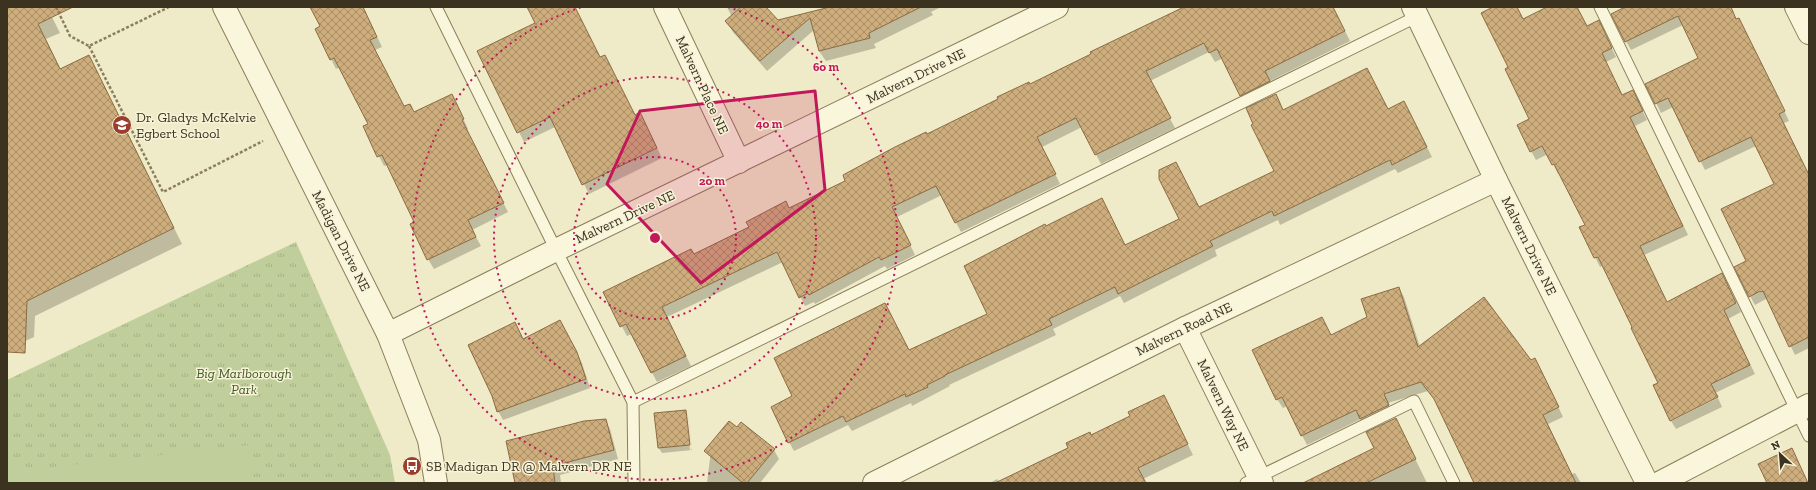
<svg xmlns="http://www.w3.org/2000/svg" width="1816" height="490" viewBox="0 0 1816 490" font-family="'Zilla Slab',serif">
	<defs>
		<pattern id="park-tufts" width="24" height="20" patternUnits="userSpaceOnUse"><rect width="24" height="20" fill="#bfce9b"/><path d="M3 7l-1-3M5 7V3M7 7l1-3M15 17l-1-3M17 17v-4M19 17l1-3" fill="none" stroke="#a5b185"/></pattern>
		<pattern id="building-cross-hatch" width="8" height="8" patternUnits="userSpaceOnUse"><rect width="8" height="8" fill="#cead7d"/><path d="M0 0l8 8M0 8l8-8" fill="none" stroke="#a88d66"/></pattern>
	</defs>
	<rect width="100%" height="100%" fill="#efeac7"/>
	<polygon fill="url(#park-tufts)" points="296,242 390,455 395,483 7,483 7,380"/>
	<polygon fill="#bfce9b" points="250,445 254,483 7,483 7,472"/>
	<g fill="#0003" fill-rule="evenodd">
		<polygon points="7,7 47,7 60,33 46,39 61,70 89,56 182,244 35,316 34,337 13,347 7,345"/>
		<polygon points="311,7 363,7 382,47 375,50 404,107 414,113 457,105 468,129 466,130 508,212 472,230 481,246 434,269 428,259 415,223 387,165 384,166 364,127 369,124 340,67 336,69 316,29 321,27"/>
		<polygon points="528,7 574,7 600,58 605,56 635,116 645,123 662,158 589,194 555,127 524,142 479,52 536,24"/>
		<polygon points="727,7 765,7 775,22 834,7 941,7 931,12 933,15 874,44 876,48 826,61 819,51 814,30 767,71 733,32 727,21 732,17"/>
		<polygon points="1184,7 1333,7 1350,41 1270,81 1274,91 1246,105 1223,58 1215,62 1209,52 1150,81 1175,128 1101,164 1082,127 1042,147 1060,184 961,232 942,195 897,217 915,255 887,269 885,266 815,304 814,302 805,306 783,262 667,317 691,366 657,382 632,334 627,336 604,292 694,255 847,181 927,135 1092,54"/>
		<polygon points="1495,7 1517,7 1523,20 1550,7 1577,7 1587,27 1603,30 1616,57 1606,62 1623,96 1637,100 1647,120 1635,126 1688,235 1644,255 1667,303 1727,284 1741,312 1728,319 1755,374 1715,393 1659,383 1604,265 1600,267 1581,228 1586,225 1560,173 1558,174 1548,154 1536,160 1531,151 1530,120 1510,68"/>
		<polygon points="1624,7 1730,7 1737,20 1744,28 1789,121 1784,123 1806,170 1809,172 1809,348 1795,355 1768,300 1766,299 1755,305 1750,296 1747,261 1775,184 1756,146 1705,170 1673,107 1661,113 1647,84 1700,59 1683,25 1631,50 1626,41"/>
		<polygon points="1367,69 1388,110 1404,102 1432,157 1398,173 1395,169 1280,225 1278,220 1215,250 1217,256 1124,303 1120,296 1053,329 1056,335 949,385 950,386 912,406 911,403 852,431 848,425 794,451 789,442 909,351 988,314 1275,171 1275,95 1284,111"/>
		<polygon points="1399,288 1404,297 1420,347 1531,361 1540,368 1563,417 1548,424 1572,474 1575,473 1581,483 1476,483 1438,405 1428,391 1388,403 1394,415 1367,428 1361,419 1307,445 1287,406 1283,408 1277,399 1331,336 1368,317"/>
		<polygon points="565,330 582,363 590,388 503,420 498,411 523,340"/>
		<polygon points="1718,398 1722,407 1676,429 1671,421"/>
		<polygon points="1169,406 1193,455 1143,479 1145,483 990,483 997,479 999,482 1091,436"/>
		<path d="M685,411L688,416L692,450L662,453L659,448ZM686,415H688L692,449L690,450Z"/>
		<polygon points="605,420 610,429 618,459 560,475 561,483 515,483"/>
		<polygon points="737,428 774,450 779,459 760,483 707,483 712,442"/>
		<polygon points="1400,428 1427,483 1325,483 1375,449"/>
	</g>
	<g fill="url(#building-cross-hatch)" stroke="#8b6c42">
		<polygon points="7,7 73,7 38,24 60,69 89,55 174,228 27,301 25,353 7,352"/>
		<polygon points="310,7 363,7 377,37 370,40 404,106 410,104 414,112 452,94 464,119 462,120 504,203 468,220 476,237 427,260 410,224 414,222 382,155 377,157 363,126 368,124 334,58 330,60 315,29 320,26"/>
		<polygon points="527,7 575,7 600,57 605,55 635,115 640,112 657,148 582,185 550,117 517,133 477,51 535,23"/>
		<polygon points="741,7 766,7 778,20 830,7 921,7 869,33 870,38 819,51 810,18 760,61 725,21"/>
		<polygon points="1184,7 1333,7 1345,31 1265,71 1270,81 1240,96 1217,49 1209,53 1204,43 1146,71 1171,118 1095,155 1076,118 1037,137 1056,174 955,223 936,186 892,207 911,245 881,260 879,257 809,295 808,293 799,298 777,252 662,307 686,356 651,373 626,324 620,327 603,292 691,249 694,254 749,227 746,222 786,201 789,208 845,181 843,175 895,147 926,132 927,134 998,99 997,97 1029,82 1030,84 1091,54 1090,52"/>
		<polygon points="1493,7 1517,7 1523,19 1547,7 1577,7 1587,26 1599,20 1612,48 1602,53 1622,95 1633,90 1643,111 1630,117 1683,226 1640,246 1667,302 1722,273 1736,303 1724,310 1750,365 1711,384 1718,397 1670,421 1653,385 1658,383 1631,328 1632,327 1598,257 1594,258 1579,227 1585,225 1554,164 1552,165 1542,146 1530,152 1517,125 1529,119 1505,69 1508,67 1481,13"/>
		<polygon points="1625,7 1731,7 1736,19 1739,18 1785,111 1779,114 1809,175 1809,337 1789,347 1763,291 1761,292 1760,291 1749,297 1734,267 1746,261 1721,209 1774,184 1751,137 1699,162 1668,98 1655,104 1645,84 1698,58 1678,16 1625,42 1611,14"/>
		<polygon points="1367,68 1388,109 1404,101 1427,147 1392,165 1390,160 1274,216 1272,211 1210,241 1213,246 1118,294 1115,287 1049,319 1052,325 945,375 945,376 927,385 928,387 906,397 905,394 846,422 843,416 788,443 771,407 792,396 774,358 885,303 909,350 987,314 964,266 1045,224 1046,226 1102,198 1125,245 1179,219 1159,179 1159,170 1176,162 1199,207 1274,171 1251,125 1253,124 1246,108 1276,94 1283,110"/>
		<polygon points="1399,287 1418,347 1484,297 1531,360 1535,358 1559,407 1543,415 1576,483 1474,483 1434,399 1421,382 1384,394 1389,405 1360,419 1356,410 1301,436 1282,397 1276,400 1252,350 1322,317 1331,335 1367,317 1361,299"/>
		<polygon points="560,320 577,352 586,379 497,412 492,396 468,345 515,322 523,339"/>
		<polygon points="1164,395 1188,444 1138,468 1146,483 995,483 1068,448 1066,443 1090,432 1091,435 1130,416 1128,412"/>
		<polygon points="686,410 690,445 658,448 654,413"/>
		<polygon points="1396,418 1416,459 1366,483 1303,483 1374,448 1366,432"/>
		<polygon points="606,419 614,450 553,466 555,483 515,483 506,441 584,421"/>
		<polygon points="729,421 737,427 741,422 775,449 747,483 743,483 704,451"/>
		<polygon points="1792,448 1808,483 1767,483 1758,464"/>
	</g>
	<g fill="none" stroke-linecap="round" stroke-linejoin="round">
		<g stroke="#8c7e5c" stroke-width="13">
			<g id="service">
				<polyline points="436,7 556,250 633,402 634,483"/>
				<polyline points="1600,7 1809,436"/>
				<polyline points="633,402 1418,16"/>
				<polyline points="1246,483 1414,401 1454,483"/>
			</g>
		</g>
		<g stroke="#8c7e5c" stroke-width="24">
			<g id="minor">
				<polyline points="665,7 739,162"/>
				<polyline points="1413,7 1496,180 1647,483"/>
				<polyline points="1796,7 1809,33"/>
				<polyline points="1185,328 1262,483"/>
				<polyline points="388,334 556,250 1057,7"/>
				<polyline points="874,483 1185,328 1496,180"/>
				<polyline points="1659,483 1809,405"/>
			</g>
		</g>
		<g stroke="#8c7e5c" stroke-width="24">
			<polyline id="tertiary" points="224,7 388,334 429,440 436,483"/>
		</g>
		<g stroke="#8c7e5c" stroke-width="2.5" stroke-dasharray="3 2" stroke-linecap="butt">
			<polyline points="56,7 70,36 89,46 169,7"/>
			<polyline points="89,46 163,192 263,141"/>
		</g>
		<use href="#service" stroke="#f9f6db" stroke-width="11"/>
		<use href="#minor" stroke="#f9f6db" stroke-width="22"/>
		<use href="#tertiary" stroke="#f9f6db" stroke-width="22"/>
	</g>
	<path fill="#c2185b" fill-opacity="0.2" stroke="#c2185b" stroke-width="3" stroke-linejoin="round" d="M815,91L825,190L701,283L607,184L640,111Z"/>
	<g fill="none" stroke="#c2185b" stroke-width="2" stroke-dasharray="2 4">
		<circle cx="655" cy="238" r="81"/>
		<circle cx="655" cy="238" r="161"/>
		<path d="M728 7A242 242 0 1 1 582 7"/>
	</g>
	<defs>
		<g id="school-disc" transform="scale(1)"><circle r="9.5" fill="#9b3e2b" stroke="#f6f3d7"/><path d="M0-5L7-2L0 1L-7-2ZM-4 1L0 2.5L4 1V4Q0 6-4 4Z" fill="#fff"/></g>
		<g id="bus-disc" transform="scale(1)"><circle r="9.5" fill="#9b3e2b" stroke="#f6f3d7"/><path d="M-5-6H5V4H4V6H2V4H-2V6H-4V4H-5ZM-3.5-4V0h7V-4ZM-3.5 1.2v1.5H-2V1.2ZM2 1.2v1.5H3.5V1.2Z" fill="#fff"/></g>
	</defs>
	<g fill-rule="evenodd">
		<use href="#school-disc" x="122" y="125"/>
		<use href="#bus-disc" x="412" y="466"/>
	</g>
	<g text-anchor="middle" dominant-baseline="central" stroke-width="3" stroke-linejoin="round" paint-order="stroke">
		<g font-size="14" fill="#3c3220" stroke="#f6f3d7">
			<text transform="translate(916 76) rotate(-26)">Malvern Drive NE</text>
			<text transform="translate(702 85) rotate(65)">Malvern Place NE</text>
			<text transform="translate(625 217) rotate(-25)">Malvern Drive NE</text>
			<text transform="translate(341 241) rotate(63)">Madigan Drive NE</text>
			<text transform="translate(1529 246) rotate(64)">Malvern Drive NE</text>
			<text transform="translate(1184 329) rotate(-26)">Malvern Road NE</text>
			<text transform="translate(1223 405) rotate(64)">Malvern Way NE</text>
		</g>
		<g font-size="14" fill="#3c3220" stroke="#f6f3d7" text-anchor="start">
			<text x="136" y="117">Dr. Gladys McKelvie<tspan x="136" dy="16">Egbert School</tspan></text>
			<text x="426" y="466">SB Madigan DR @ Malvern DR NE</text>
		</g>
		<g font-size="14" font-style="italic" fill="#435826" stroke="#f6f3d7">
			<text x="244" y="373">Big Marlborough<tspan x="244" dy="16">Park</tspan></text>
		</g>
	</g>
	<circle cx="655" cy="238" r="6" fill="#c2185b" stroke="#f6f3d7" stroke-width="2"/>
	<g font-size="12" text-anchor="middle" font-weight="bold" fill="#c2185b" stroke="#f6f3d7" stroke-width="3" stroke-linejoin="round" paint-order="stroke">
		<text x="826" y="71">60 m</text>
		<text x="769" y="128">40 m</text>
		<text x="712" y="185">20 m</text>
	</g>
	<rect width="1816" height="490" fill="none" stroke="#3c3220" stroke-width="16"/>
	<g transform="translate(1780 454) rotate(334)" stroke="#f6f3d7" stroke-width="3" paint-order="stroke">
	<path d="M0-3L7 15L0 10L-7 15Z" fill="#3c3220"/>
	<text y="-6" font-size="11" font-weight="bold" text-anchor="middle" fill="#3c3220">N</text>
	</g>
</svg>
